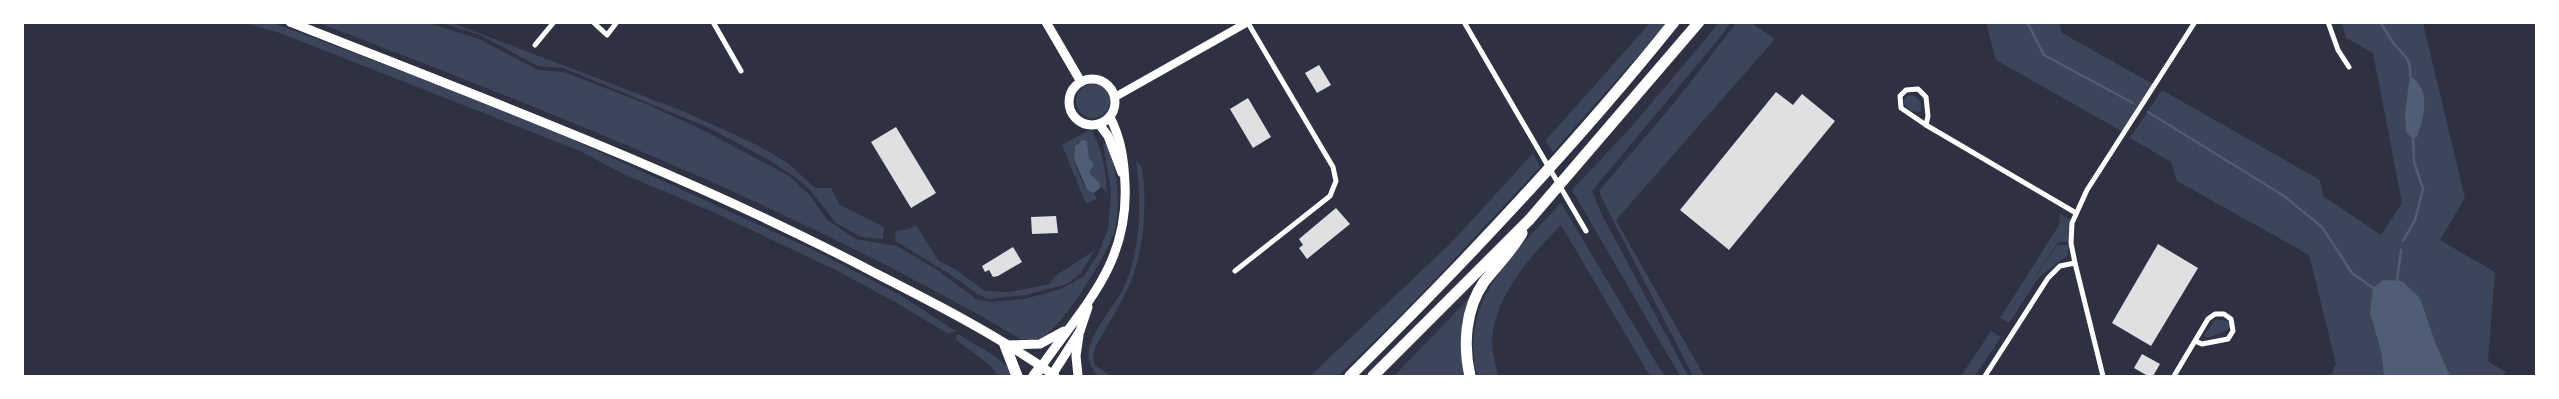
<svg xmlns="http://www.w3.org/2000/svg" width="2559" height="399" viewBox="0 0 2559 399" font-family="'Varela Round',sans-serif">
	<rect width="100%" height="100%" fill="#2d3142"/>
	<g fill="#3c4559">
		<polygon points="245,23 274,23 523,117 818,252 900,295 956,331 948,334 902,306 838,271 713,212 623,174 580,151 280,33"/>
		<path d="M319,23H429L479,39L538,70L564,72L644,103L699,128L789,176L810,195L827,220L856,239L897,246L936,269L976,299L990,302L1024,299L1061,289L1084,276L1098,254L1108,229L1111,192L1103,144L1107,143C1117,167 1121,204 1115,229C1108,254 1067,319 1047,334C1039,341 1031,340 1021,339C799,209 559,115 319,23Z"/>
		<polygon points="442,23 452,23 683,111 755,144 788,163 815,188 831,188 840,205 884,227 883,239 861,237 836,223 810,190 796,178 769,160 707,127 563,68 538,66 480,35"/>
		<polygon points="1650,23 1667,23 1553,152 1545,141"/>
		<polygon points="1719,23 1730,23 1722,35 1592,191 1602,215 1688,376 1680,376 1572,190 1632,126"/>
		<polygon points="1736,23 1751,23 1775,39 1616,220 1704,376 1693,376 1600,195 1600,190 1675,102"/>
		<polygon points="1986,23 2059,23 2062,33 2153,84 2123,132 1996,60"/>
		<polygon points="2342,23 2423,23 2465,198 2440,240 2495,272 2488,361 2506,372 2503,376 2330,376 2336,364 2309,255 2177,181 2171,162 2130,138 2162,90 2320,180 2323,196 2381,235 2402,203 2373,53 2346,38"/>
		<circle cx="1093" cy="101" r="17"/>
		<path d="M1909,95C1918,95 1924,103 1920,112L1910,111L1904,104V99Z"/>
		<path d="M1091,129C1102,148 1106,172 1107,193L1089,173L1094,164L1089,158L1088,146L1078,142C1068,156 1080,177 1087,190L1094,193L1097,199L1086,204L1062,145Z"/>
		<path d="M1533,153L1540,167C1474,238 1409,310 1338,376H1310L1452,242Z"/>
		<path d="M1136,162L1141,165C1148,197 1144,249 1132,279C1122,303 1107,325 1095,348L1093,355L1095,365L1110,376H1098C1091,368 1087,361 1089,349C1094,328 1113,308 1123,289C1141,250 1142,203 1136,162Z"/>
		<path d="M1561,203L1660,369L1665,376H1650L1561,225C1531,255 1494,297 1492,342C1492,353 1496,366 1498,376H1477C1458,300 1514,254 1561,203Z"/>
		<polygon points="2060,214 2071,220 2068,242 2058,242 2022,297 2057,245 2069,245 2068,255 2039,277 2009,323 2000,318 2059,225"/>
		<polygon points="916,225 938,260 958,271 985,291 1009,292 1050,284 1055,276 1095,250 1081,273 1067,284 1026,295 989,299 977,294 951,275 895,241 896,231 909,229"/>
		<polygon points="1474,293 1466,376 1394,376"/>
		<polygon points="2216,319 2227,321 2230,324 2228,330 2207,338 2204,335"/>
		<polygon points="1991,331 2001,337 1975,376 1961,376"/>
		<path d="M957,335H960C979,348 1002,356 1015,376H998C988,359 970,353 956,339Z"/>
	</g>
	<g fill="#4f5d75">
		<path d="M2410,76C2432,89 2424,117 2417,137L2413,139L2406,132L2405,113Z"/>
		<polygon points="1083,140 1087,141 1089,158 1094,164 1089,173 1100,183 1100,188 1094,193 1087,190 1074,159 1075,146"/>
		<polygon points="2383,280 2402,281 2420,298 2435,342 2450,376 2384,376 2381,351 2370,313 2373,288"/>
	</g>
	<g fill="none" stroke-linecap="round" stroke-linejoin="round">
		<g stroke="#4f5d75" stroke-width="2.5">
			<polyline points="2027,22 2044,55 2133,103"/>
			<path d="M2380,22C2385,29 2389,37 2394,44C2404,55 2412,60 2410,76"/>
			<polyline points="2148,112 2284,196 2322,227 2352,273 2373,288"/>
			<polyline points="2403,241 2415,220 2423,189 2414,162 2413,139"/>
			<polyline points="2397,281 2401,250"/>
		</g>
	</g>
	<g fill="#e0e0e3">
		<polygon points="1319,65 1331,85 1317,93 1305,73"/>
		<polygon points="1776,92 1793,105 1802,94 1835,121 1729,250 1680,210"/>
		<polygon points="1248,98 1271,137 1253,148 1230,109"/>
		<polygon points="896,127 936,193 911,208 871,142"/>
		<polygon points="1336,208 1350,224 1307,259 1299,248 1303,245 1299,239"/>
		<polygon points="1056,216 1058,233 1032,234 1031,217"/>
		<polygon points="2158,244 2198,268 2151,346 2112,323"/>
		<polygon points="1013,247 1022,262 998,276 993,277 989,270 985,272 982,266"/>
		<polygon points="2142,354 2160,364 2153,376 2148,376 2134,368"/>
	</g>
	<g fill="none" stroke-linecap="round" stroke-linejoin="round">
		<g stroke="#fff" stroke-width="5">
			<polyline points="593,22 607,35 617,22"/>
			<polyline points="713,22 741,71"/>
			<polyline points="1464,22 1586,231"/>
			<polyline points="2328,22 2338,50 2349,67"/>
			<polyline points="535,45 554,22"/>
			<polyline points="1926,125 1901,108 1900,96 1906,90 1918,89 1926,97 1928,116 1926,125 2076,213"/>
			<polyline points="1235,271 1330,196 1336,181 1333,167 1248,23"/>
			<polyline points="1985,376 2048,278 2060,266 2075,263"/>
			<polyline points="2103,376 2075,263 2071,243 2072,223 2087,190 2195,22"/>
			<polyline points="2174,376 2208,319 2215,314 2224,314 2231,319 2233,331 2228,339 2202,344 2195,341"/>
		</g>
		<polyline stroke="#fff" stroke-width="8" points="1115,97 1248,22"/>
		<g stroke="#fff" stroke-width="9">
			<polyline points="1046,22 1081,82"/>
			<circle cx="1092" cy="102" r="23"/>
			<polyline points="1099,124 1108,136 1122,173"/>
			<polyline points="1006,345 1040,344 1064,331"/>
			<path d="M1041,367C1084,305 1129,264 1125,184C1124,159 1121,139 1110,117"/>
			<polyline points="1052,375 1080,331 1088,307"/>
			<polyline points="1078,376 1076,356 1079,335"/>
		</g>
		<path stroke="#fff" stroke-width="9" d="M290,22C487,100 687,174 875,273C936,304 999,336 1055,376"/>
		<g stroke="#fff" stroke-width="11">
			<polyline points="1005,345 1017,376"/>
			<polyline points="1034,376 1041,367"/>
			<polyline points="1051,376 1052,375"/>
			<path d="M1350,376C1463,264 1574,147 1674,22"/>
			<polyline points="1373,376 1530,219 1699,22"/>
			<path d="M1470,376C1463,346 1465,309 1484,282C1497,265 1512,251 1522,233"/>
		</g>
	</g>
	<rect width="2559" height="399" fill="none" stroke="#ffffff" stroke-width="48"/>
</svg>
